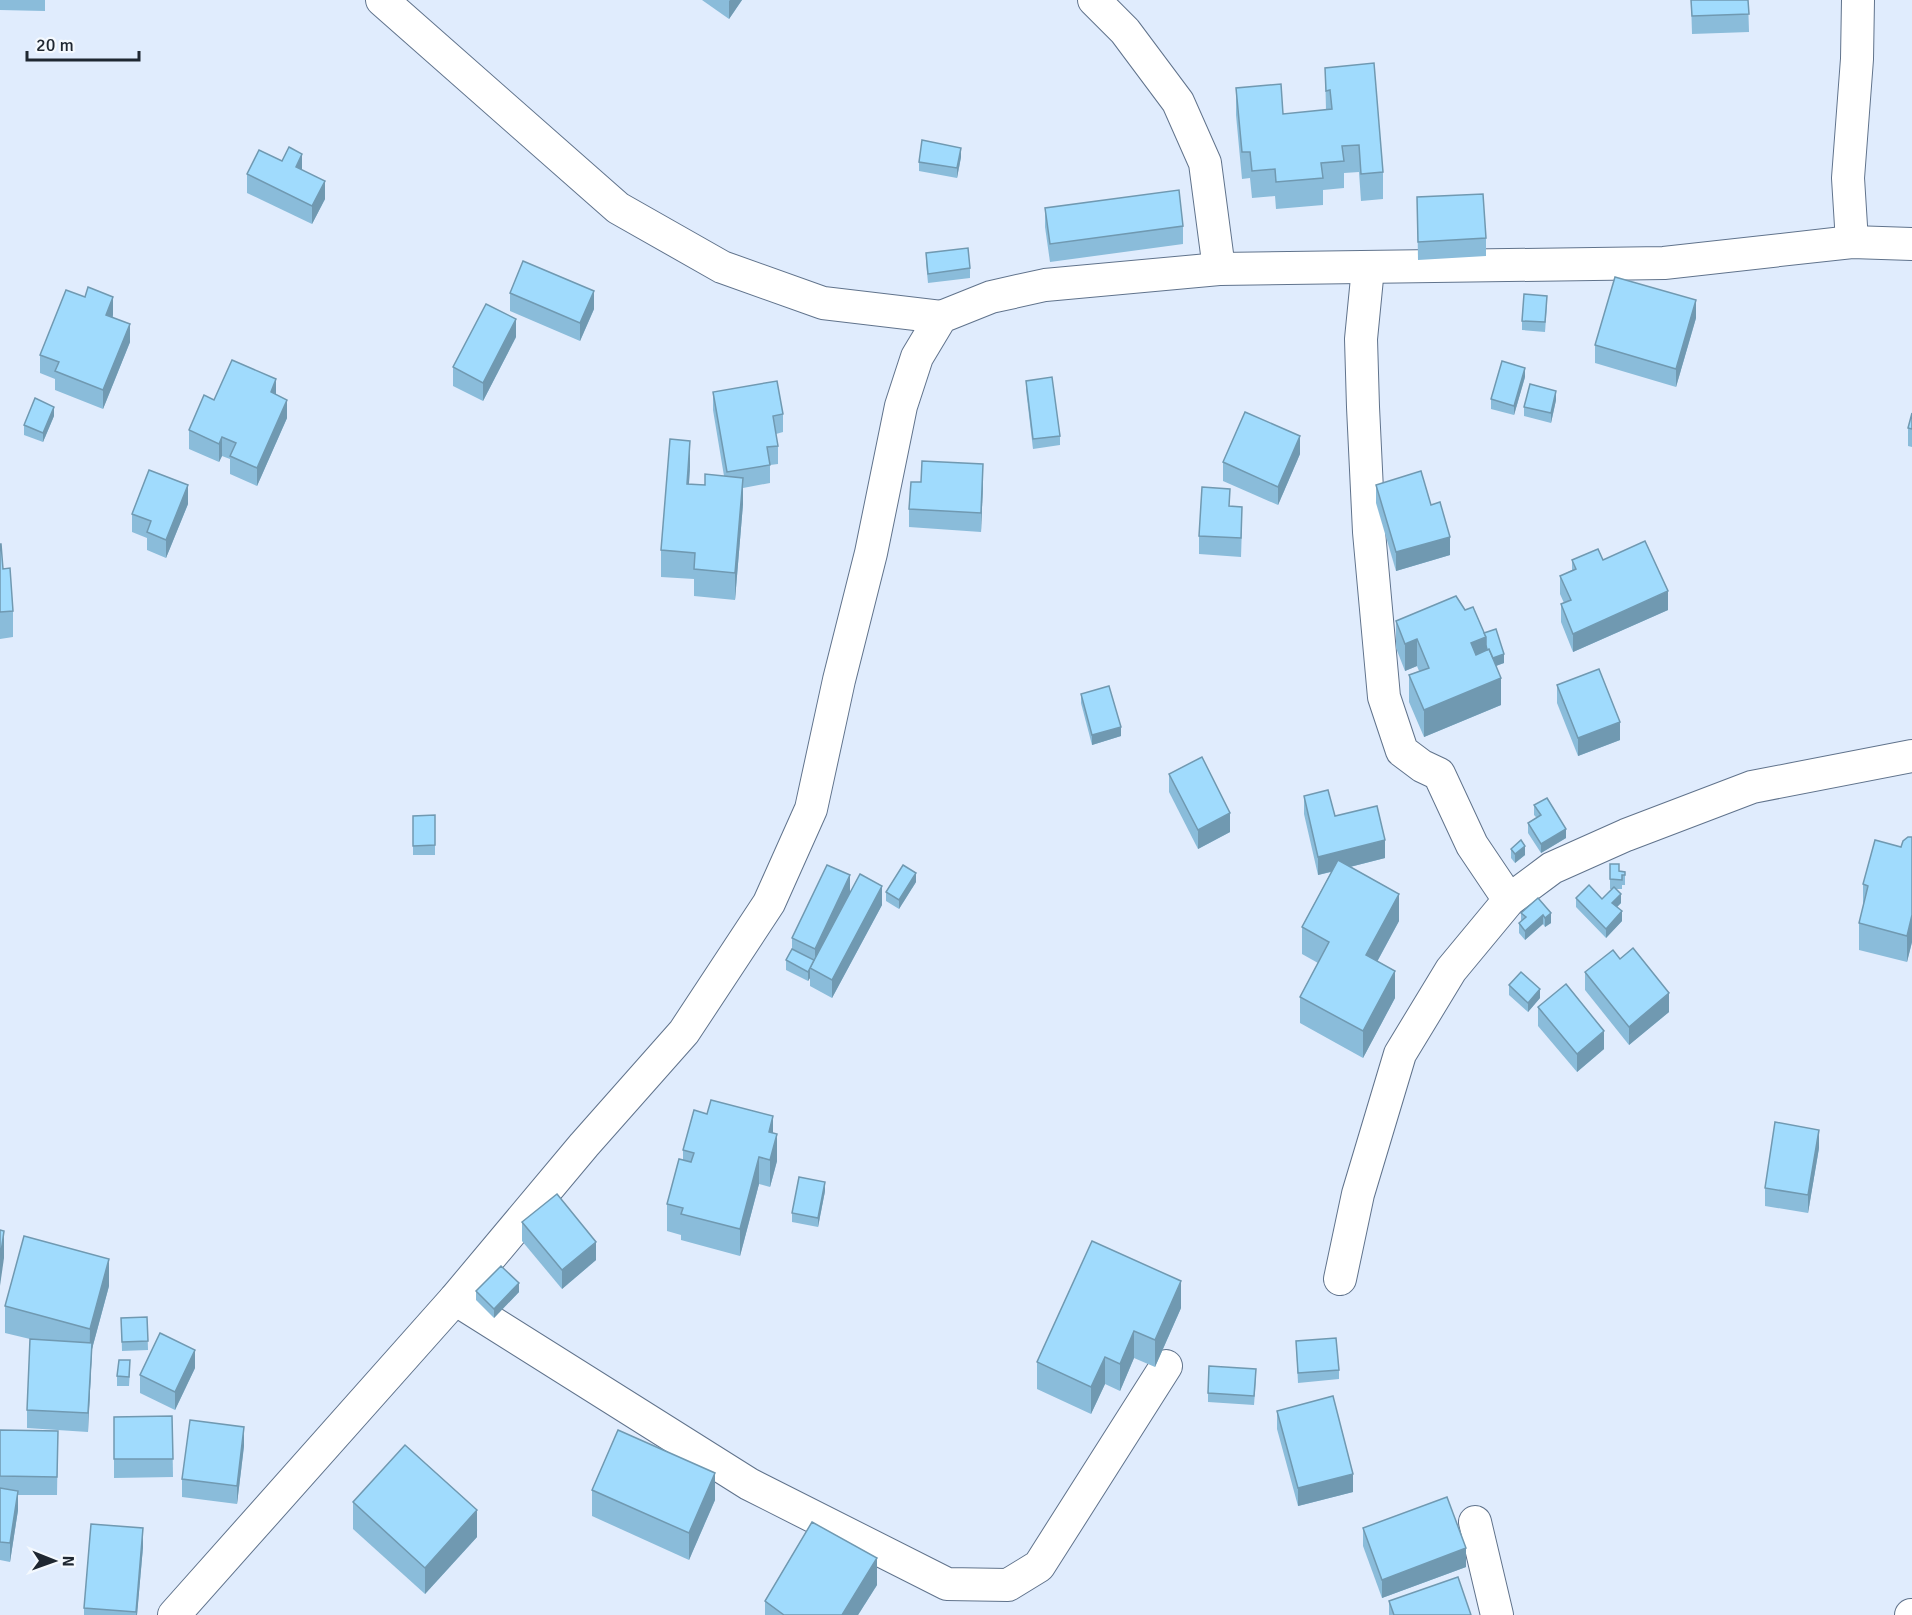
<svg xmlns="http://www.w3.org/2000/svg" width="1912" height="1615" viewBox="0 0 1912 1615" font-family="Signika,sans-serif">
	<rect width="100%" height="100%" fill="#e0ecfd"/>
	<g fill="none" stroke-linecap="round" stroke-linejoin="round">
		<g stroke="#60738c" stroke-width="34">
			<g id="street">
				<polyline points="382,0 618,208 722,267 823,303 941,317"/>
				<polyline points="1094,0 1125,31 1178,102 1205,163 1219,269"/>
				<polyline points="1852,242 1848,178 1857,59 1858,0"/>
				<polyline points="1368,268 1361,339 1363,407 1369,532 1384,697 1402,751 1422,766 1439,774 1472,845 1509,900"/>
				<polyline points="1340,1279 1358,1194 1400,1054 1451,970 1509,900 1552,868 1626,835 1752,787 1912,756"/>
				<polyline points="455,1299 749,1484 947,1584 1008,1585 1039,1566 1166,1366"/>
				<polyline points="1475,1522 1497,1615"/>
				<polyline points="174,1615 455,1299 584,1145 684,1032 769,903 811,809 839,680 871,553 901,406 917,357 941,317 991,297 1045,285 1219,269 1664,263 1852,242 1912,244"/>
				<polyline points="1911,1615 1912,1615"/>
			</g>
		</g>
		<use href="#street" stroke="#fff" stroke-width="32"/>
	</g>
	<g fill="#8abcda">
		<polygon points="0,0 45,0 45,11 0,10"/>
		<polygon points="702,0 742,0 729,19"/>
		<polygon points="1691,0 1748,0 1749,32 1692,34"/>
		<polygon points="1325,68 1383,172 1383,199 1361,201 1359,172 1344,173 1344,188 1323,190 1323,205 1276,209 1275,196 1252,198 1250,178 1242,179 1236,115 1236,88 1283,114 1326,110"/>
		<polygon points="961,157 957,178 919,171 919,162"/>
		<polygon points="302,170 325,199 312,224 247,193 247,174"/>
		<polygon points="1417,197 1486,238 1486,256 1418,260"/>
		<polygon points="1045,208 1183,226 1183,244 1050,262 1045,227"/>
		<polygon points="926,253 970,268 970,278 928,283 926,262"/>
		<polygon points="510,293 594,309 580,341 510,311"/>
		<polygon points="1547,305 1545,332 1522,330 1522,321"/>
		<polygon points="113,315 113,317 130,342 103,409 55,390 55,379 40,373 40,355"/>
		<polygon points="1696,318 1676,387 1595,363 1595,345"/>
		<polygon points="516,337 483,401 453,386 453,367"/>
		<polygon points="1525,377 1514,415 1491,409 1491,399"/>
		<polygon points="1026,381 1060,436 1060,445 1033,449 1026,390"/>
		<polygon points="713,392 783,414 783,432 776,434 778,446 778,464 770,465 770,483 743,488 743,504 735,600 694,596 694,579 661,577 661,550 690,467 689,484 705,485 724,476 713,410"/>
		<polygon points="276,395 287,418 257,486 230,474 230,459 222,456 219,462 189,449 189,430 214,400"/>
		<polygon points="1556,400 1551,423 1524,416 1524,407"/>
		<polygon points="1912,413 1912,447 1908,446 1908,428"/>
		<polygon points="54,416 43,442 24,435 24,425"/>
		<polygon points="1300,454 1278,505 1223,481 1223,462"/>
		<polygon points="921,482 983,483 981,532 909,527 909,509"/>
		<polygon points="1376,485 1450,555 1396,571 1376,503"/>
		<polygon points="188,504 166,558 147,550 147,538 132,532 132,514"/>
		<polygon points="1230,506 1242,525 1241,557 1199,554 1199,536"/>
		<polygon points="0,544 3,569 13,611 13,637 0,639"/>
		<polygon points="1572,560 1603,560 1668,610 1573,652 1561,622 1561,604 1564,603 1560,594 1560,576 1572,570"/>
		<polygon points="1465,610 1484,633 1504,663 1496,666 1501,705 1424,737 1409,702 1409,675 1419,671 1417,666 1405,671 1396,648 1396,621"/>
		<polygon points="1557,685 1620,740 1578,756 1557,703"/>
		<polygon points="1081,694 1121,736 1092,745 1081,703"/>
		<polygon points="1169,774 1230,832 1198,849 1169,792"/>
		<polygon points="1304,796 1335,816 1385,858 1350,867 1399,921 1377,962 1395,998 1363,1058 1300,1023 1300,997 1318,963 1302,954 1302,927 1331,872 1318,875 1304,814"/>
		<polygon points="1534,805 1566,838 1541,853 1528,833 1528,823 1537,818 1534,815"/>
		<polygon points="435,815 435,855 413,855 413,816"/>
		<polygon points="1912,837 1912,942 1907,962 1859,950 1859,923 1863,908 1863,884"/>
		<polygon points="1511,849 1525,855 1515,863 1511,858"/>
		<polygon points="1610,864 1619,871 1625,872 1625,885 1622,885 1622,889 1616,889 1621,903 1617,907 1622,921 1606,938 1576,907 1576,898 1602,899 1612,889 1610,889"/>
		<polygon points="916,882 899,909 886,901 886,892"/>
		<polygon points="850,893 882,905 832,998 810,986 810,978 808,981 786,970 786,960 792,949 792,938"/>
		<polygon points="1538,898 1551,923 1545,927 1543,924 1525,940 1519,933 1519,923 1521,921 1521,913"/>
		<polygon points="1620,959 1669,1012 1629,1045 1585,990 1585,972"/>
		<polygon points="1509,985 1540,998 1528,1012 1509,995"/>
		<polygon points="1538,1007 1604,1049 1577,1072 1538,1026"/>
		<polygon points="773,1133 777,1161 770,1187 759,1184 740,1256 681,1240 681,1235 667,1231 667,1204 683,1160 683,1150"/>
		<polygon points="1819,1148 1808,1213 1765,1206 1765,1188"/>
		<polygon points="825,1191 818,1227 792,1222 792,1213"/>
		<polygon points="522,1222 596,1260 562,1289 522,1241"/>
		<polygon points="109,1286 92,1349 88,1432 27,1428 27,1410 30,1339 5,1333 5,1306"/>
		<polygon points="476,1291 519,1292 494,1318 476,1300"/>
		<polygon points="1181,1308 1155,1367 1134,1358 1120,1391 1105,1384 1091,1414 1037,1389 1037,1362"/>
		<polygon points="147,1317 148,1350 122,1351 121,1318"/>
		<polygon points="1296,1341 1339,1370 1339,1379 1298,1383"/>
		<polygon points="195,1368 175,1410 140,1393 140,1375"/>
		<polygon points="130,1370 129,1386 117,1386 117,1376"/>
		<polygon points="1256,1379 1254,1405 1208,1402 1208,1393"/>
		<polygon points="1277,1411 1353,1492 1298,1506 1277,1429"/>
		<polygon points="172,1416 173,1477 114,1478 114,1417"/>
		<polygon points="0,1430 58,1431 57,1495 18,1495 18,1510 10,1562 0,1560"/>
		<polygon points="244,1446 237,1504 182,1497 182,1479"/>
		<polygon points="592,1490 715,1500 689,1560 592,1516"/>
		<polygon points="353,1502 477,1537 425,1594 353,1529"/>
		<polygon points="1363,1528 1466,1567 1382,1598 1363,1546"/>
		<polygon points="143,1547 137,1615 84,1615 84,1608"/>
		<polygon points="877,1585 858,1615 765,1615 765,1601"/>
		<polygon points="1389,1601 1471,1615 1389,1615"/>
	</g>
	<g fill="#7099b1">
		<polygon points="730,0 742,0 729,19 729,1"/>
		<polygon points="961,148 961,157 957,178 957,168"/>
		<polygon points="302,154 302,172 296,167"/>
		<polygon points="325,181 325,199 312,224 312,206"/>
		<polygon points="594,291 594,309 580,341 580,323"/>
		<polygon points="113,297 113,315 106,333 106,315"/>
		<polygon points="1696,300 1696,318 1676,387 1676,369"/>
		<polygon points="516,319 516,337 483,401 483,383"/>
		<polygon points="130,324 130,342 103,409 103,390"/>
		<polygon points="1525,368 1525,377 1514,415 1514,406"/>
		<polygon points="276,379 276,397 271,392"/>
		<polygon points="1556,391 1556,400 1551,423 1551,413"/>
		<polygon points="287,400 287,418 257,486 257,468"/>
		<polygon points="54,407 54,416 43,442 43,433"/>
		<polygon points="1300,436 1300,454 1278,505 1278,487"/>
		<polygon points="222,437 222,456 219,462 219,444"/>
		<polygon points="690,441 690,467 687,511 687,484"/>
		<polygon points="983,464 983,483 981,532 981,513"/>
		<polygon points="743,478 743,504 735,600 735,573"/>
		<polygon points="188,485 188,504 166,558 166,540"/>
		<polygon points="1450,537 1450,555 1396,571 1396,552"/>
		<polygon points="1668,591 1668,610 1573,652 1573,634"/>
		<polygon points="1486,637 1486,664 1471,670 1471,643"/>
		<polygon points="1417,639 1417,666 1405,671 1405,644"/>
		<polygon points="1504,654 1504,663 1490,668 1490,659"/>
		<polygon points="1501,678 1501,705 1424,737 1424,710"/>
		<polygon points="1620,722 1620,740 1578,756 1578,738"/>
		<polygon points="1121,727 1121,736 1092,745 1092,735"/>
		<polygon points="1230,813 1230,832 1198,849 1198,830"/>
		<polygon points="1566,829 1566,838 1541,853 1541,844"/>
		<polygon points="1385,840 1385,858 1318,875 1318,857"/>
		<polygon points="1525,846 1525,855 1515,863 1515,854"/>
		<polygon points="916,873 916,882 899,909 899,900"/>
		<polygon points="850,875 850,894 815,967 815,949"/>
		<polygon points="882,886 882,905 832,998 832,980"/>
		<polygon points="1399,894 1399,921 1366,982 1366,955"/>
		<polygon points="1621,894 1621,903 1612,912 1612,903"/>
		<polygon points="1622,911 1622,921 1606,938 1606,929"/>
		<polygon points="1551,913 1551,923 1545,927 1545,918"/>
		<polygon points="1543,915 1543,924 1525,940 1525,931"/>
		<polygon points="1912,915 1912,942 1907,962 1907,936"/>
		<polygon points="810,969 810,978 808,981 808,972"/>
		<polygon points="1395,971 1395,998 1363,1058 1363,1031"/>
		<polygon points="1540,989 1540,998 1528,1012 1528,1003"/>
		<polygon points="1669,993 1669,1012 1629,1045 1629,1027"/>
		<polygon points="1604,1031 1604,1049 1577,1072 1577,1054"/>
		<polygon points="773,1116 773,1143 769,1132"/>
		<polygon points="1819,1130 1819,1148 1808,1213 1808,1195"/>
		<polygon points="777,1134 777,1161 770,1187 770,1160"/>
		<polygon points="759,1157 759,1184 740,1256 740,1229"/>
		<polygon points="825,1182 825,1191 818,1227 818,1218"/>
		<polygon points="4,1231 4,1258 0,1286 0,1259"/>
		<polygon points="596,1242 596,1260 562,1289 562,1270"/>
		<polygon points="109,1259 109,1286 92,1349 88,1432 90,1329"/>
		<polygon points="1181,1281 1181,1308 1155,1367 1155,1340"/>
		<polygon points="519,1283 519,1292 494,1318 494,1309"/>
		<polygon points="1134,1331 1134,1358 1120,1391 1120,1364"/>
		<polygon points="195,1350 195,1368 175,1410 175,1392"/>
		<polygon points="1105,1357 1105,1384 1091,1414 1091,1387"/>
		<polygon points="244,1427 244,1446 237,1504 237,1486"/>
		<polygon points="715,1473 715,1500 689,1560 689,1533"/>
		<polygon points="1353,1474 1353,1492 1298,1506 1298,1488"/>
		<polygon points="18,1491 18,1510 10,1562 10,1543"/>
		<polygon points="477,1510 477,1537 425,1594 425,1568"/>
		<polygon points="143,1528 143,1547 137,1615 136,1615"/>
		<polygon points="1466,1548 1466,1567 1382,1598 1382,1580"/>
		<polygon points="877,1558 877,1585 858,1615 842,1615"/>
	</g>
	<g fill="#a0dbfd" stroke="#7099b1" stroke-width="1.5">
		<polygon points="1691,0 1748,0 1749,14 1692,16"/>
		<polygon points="1374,63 1383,172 1361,174 1359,145 1342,146 1344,161 1321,163 1323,178 1276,182 1275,169 1252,171 1250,152 1242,152 1236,88 1281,84 1283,114 1332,109 1330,90 1326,91 1325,68"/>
		<polygon points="922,140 961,148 957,168 919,162"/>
		<polygon points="289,147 302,154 296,167 325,181 312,206 247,174 259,150 282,161"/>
		<polygon points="1179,190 1183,226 1050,244 1045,208"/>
		<polygon points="1483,194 1486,238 1418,242 1417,197"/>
		<polygon points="968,248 970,268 928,274 926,253"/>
		<polygon points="523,261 594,291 580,323 510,293"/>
		<polygon points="1615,277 1696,300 1676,369 1595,345"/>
		<polygon points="88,287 113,297 106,315 130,324 103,390 55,371 59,362 40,355 66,290 85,297"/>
		<polygon points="1524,294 1547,296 1545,322 1522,321"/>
		<polygon points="486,304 516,319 483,383 453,367"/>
		<polygon points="232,360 276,379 271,392 287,400 257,468 230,456 236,443 222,437 219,444 189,430 204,395 214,400"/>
		<polygon points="1502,361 1525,368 1514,406 1491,399"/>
		<polygon points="1052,377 1060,436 1033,439 1026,381"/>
		<polygon points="777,381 783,414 773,416 778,446 767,447 770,465 727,472 713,392"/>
		<polygon points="1530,384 1556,391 1551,413 1524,407"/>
		<polygon points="35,398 54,407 43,433 24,425"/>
		<polygon points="1245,412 1300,436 1278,487 1223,462"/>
		<polygon points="1912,413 1912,429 1908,428"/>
		<polygon points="670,439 690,441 687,484 705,485 705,474 743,478 735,573 694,569 695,553 661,550"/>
		<polygon points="922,461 983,464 981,513 909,509 911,482 921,482"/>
		<polygon points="149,470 188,485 166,540 147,532 151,521 132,514"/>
		<polygon points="1421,471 1431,505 1440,502 1450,537 1396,552 1376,485"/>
		<polygon points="1202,487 1230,489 1229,506 1242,507 1241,538 1199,536"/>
		<polygon points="1645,541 1668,591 1573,634 1561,604 1571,600 1560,576 1576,569 1572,560 1598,549 1603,560"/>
		<polygon points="0,544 1,544 3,569 10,568 13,611 0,612"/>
		<polygon points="1456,596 1465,610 1473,607 1486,637 1471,643 1476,655 1489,649 1501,678 1424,710 1409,675 1429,668 1417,639 1405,644 1396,621"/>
		<polygon points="1496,629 1504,654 1493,658 1489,649 1487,650 1486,645 1486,637 1484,633"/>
		<polygon points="1599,669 1620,722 1578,738 1557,685"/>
		<polygon points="1109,686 1121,727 1092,735 1081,694"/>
		<polygon points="1202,757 1230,813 1198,830 1169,774"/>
		<polygon points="1328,790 1335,816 1377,806 1385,840 1318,857 1304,796"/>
		<polygon points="1547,798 1566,829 1541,844 1528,823 1541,815 1534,805"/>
		<polygon points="435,815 435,845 413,846 413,816"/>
		<polygon points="1908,837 1912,837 1912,915 1907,936 1859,923 1868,886 1863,884 1875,840 1901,847 1903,841"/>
		<polygon points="1521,840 1525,846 1515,854 1511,849"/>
		<polygon points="1338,860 1399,894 1366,955 1395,971 1363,1031 1300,997 1329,942 1302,927"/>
		<polygon points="1610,864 1619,864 1619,871 1625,872 1625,875 1622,875 1622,880 1610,879"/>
		<polygon points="827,865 850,875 815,949 792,938"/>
		<polygon points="903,865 916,873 899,900 886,892"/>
		<polygon points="860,874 882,886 832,980 810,968"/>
		<polygon points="1589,885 1602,899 1614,887 1621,894 1612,903 1622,911 1606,929 1576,898"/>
		<polygon points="1538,898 1551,913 1545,918 1543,915 1525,931 1519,923 1526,917 1521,913"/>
		<polygon points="1633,948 1669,993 1629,1027 1585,972 1613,950 1620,959"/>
		<polygon points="792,949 814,960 808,972 786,960"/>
		<polygon points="1521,972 1540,989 1528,1003 1509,985"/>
		<polygon points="1566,984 1604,1031 1577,1054 1538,1007"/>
		<polygon points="711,1100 773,1116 769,1132 777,1134 770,1160 759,1157 740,1229 681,1214 683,1208 667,1204 679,1159 691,1162 694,1153 683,1150 694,1110 707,1114"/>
		<polygon points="1775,1122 1819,1130 1808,1195 1765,1188"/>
		<polygon points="799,1177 825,1182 818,1218 792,1213"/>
		<polygon points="557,1194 596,1242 562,1270 522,1222"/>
		<polygon points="0,1230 4,1231 0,1259"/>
		<polygon points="24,1236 109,1259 90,1329 5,1306"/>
		<polygon points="1092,1241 1181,1281 1155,1340 1134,1331 1120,1364 1105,1357 1091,1387 1037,1362"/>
		<polygon points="501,1266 519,1283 494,1309 476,1291"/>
		<polygon points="147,1317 148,1341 122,1342 121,1318"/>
		<polygon points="160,1333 195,1350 175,1392 140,1375"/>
		<polygon points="1336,1338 1339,1370 1298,1373 1296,1341"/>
		<polygon points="30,1339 92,1343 88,1413 27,1410"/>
		<polygon points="119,1360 130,1360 129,1377 117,1376"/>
		<polygon points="1209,1366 1256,1369 1254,1396 1208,1393"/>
		<polygon points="1333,1396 1353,1474 1298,1488 1277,1411"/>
		<polygon points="172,1416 173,1459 114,1459 114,1417"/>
		<polygon points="190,1420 244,1427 237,1486 182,1479"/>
		<polygon points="0,1430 58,1431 57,1477 0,1476"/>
		<polygon points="618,1430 715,1473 689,1533 592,1490"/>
		<polygon points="405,1445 477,1510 425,1568 353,1502"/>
		<polygon points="0,1488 18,1491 10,1543 0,1542"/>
		<polygon points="1447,1497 1466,1548 1382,1580 1363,1528"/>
		<polygon points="812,1522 877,1558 842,1615 784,1615 765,1601"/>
		<polygon points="91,1524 143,1528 136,1612 84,1608"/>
		<polygon points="1458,1577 1471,1615 1394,1615 1389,1601"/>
	</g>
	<g transform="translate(54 1561) rotate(91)" stroke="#f4f9fe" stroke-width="4.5" paint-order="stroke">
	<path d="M0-4.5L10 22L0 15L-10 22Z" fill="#1f2731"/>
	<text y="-9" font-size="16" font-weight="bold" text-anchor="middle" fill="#1f2731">N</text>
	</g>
	<path d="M27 51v9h112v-9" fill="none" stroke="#1f2731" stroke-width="3"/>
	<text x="36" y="51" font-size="18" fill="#1f2731" stroke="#f4f9fe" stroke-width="4.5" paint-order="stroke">20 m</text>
</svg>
